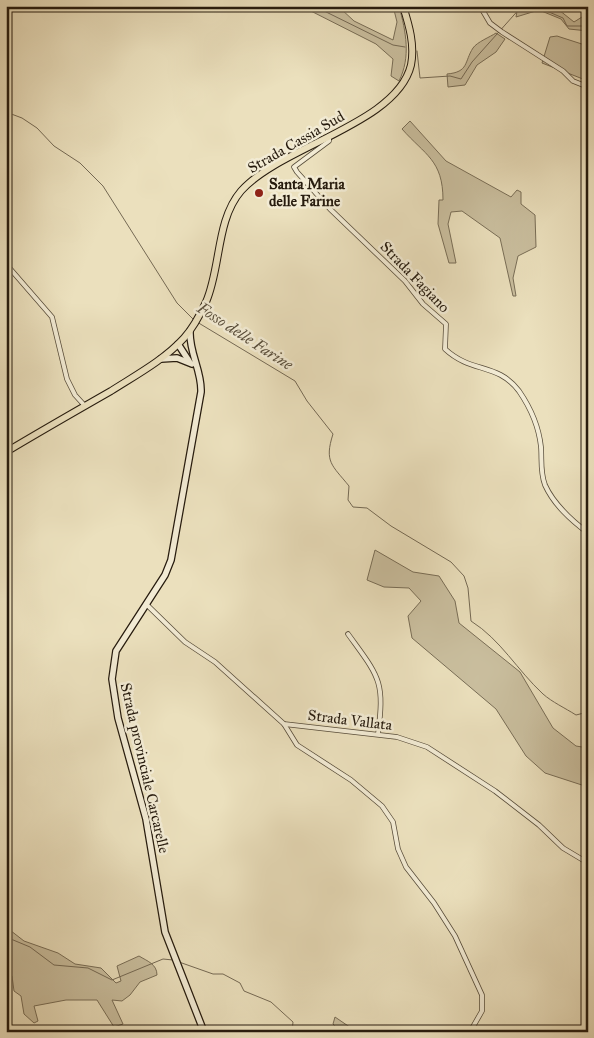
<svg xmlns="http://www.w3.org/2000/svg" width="594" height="1038" viewBox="0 0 594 1038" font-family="'IM FELL Great Primer',serif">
	<rect width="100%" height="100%" fill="#ebe0bd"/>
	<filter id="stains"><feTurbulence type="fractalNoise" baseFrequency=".004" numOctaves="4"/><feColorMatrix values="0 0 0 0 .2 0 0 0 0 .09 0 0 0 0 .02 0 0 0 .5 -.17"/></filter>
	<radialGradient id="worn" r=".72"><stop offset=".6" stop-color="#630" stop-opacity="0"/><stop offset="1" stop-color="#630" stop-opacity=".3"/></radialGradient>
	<g fill="#cabf9f" stroke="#786d56">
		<path d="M301,6L340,8L354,21L393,40L397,22L393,6H399C406,32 411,57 399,81L391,76L393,59L376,44Z"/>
		<polygon points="518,6 554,6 574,22 582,17 588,20 588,31 569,29 561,19 539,10 516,17"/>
		<path d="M496,33L505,39L496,52L477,65L465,85L448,87L447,74C469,72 464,62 473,48C477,42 490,37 496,33Z"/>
		<polygon points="557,36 588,46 588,81 542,63 550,37"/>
		<path d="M410,121L446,161L511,197L517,190L521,192V204L535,215L536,247L518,256L513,278L516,296H513L500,238L462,211L451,212L448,224L456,263H449L438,224L439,200H443C443,160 425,155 402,129Z"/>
		<polygon points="375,550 413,572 439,576 455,601 459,623 520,672 553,728 576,746 588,748 588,787 545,773 526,756 496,709 412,638 408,616 421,601 409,588 384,587 367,580"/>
		<path d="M6,927L24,941L58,953L75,964L101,968L116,983L121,981L117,966L139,956C147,961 157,964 157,975L140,982L130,995L122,1001L112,1000L123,1024L114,1027L97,1000H66L34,1006L38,1021L34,1023L24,1014L21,996L14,991L12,976L6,971Z"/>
		<polygon points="335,1017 357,1032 340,1032 333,1024"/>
	</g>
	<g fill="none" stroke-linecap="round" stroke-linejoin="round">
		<g stroke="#746954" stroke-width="1">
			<polyline points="314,6 393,45 405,47"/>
			<polyline points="535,6 563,18 567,26 588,26"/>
			<polyline points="417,51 420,78 450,76 461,79 472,62 522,6"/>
			<polyline points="6,112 22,118 37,128 54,146 80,163 103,186 177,303 194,320"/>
			<path d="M197,322L295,381L307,401L333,434C324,462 332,465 349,486L348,500L353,507L367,508L391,526L451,562L464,576L468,588L471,621C501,640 517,670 543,694C552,702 565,708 576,715L588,712"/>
			<polyline points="6,937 30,947 54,965 88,968 112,980 163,959 173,960"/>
			<polyline points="179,962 213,974 223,974 240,983 244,991 271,1002 293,1022 292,1032"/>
		</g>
		<g stroke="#574c3a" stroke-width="5.5">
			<g id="minor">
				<polyline points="480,6 490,23 502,32 563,71 573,81 588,87"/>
				<path d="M329,136V141L294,167L297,172L330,209L405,281L423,304L446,324L445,349C472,374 497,362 519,391C530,407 539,428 541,447C542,460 540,472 545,485C554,505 571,520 588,533"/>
				<polyline points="6,264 52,317 67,379 75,395 85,406"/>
				<polyline points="146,604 185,642 215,662 284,724 397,737 427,747 495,791 539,825 563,848 588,863"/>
				<path d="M348,634C379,677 385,680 378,734"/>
				<polyline points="284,724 297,745 351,780 382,806 393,822 398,849 406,867 434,903 455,936 482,995 482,1011 470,1032"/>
			</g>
		</g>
		<g stroke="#261b0e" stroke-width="8">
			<g id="secondary">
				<path d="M190,331C189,353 202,371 201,392L171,560L165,575L116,651L112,679L118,718L146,819L165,932L204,1032"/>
				<polyline points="178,344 189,361"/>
				<polyline points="161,359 177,358 192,364"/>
			</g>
		</g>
		<g stroke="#261b0e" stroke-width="8">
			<path id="primary" d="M6,452C41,431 76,411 111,391C136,375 164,360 184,338C194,327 200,315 206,302C221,268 216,220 241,191C281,146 397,124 411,65C415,45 409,25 403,6"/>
		</g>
		<use href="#minor" stroke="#f2ebd4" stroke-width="4"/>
		<use href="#secondary" stroke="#f2ebd4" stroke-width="5.5"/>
		<use href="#primary" stroke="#ebe0bd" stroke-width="6"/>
	</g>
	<circle fill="#8f2418" stroke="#f2ebd4" stroke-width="2" cx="259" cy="193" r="5"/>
	<g text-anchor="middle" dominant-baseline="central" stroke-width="5" stroke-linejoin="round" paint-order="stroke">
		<g font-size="15" fill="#261b0e" stroke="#f2ebd4">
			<text transform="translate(296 142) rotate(-30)">Strada Cassia Sud</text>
			<text transform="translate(415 277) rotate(46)">Strada Fagiano</text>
			<text transform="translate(350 720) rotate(7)">Strada Vallata</text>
			<text transform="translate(145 768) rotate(77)">Strada provinciale Carcarelle</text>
		</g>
		<g font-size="15" font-weight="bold" fill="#261b0e" stroke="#f2ebd4" text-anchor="start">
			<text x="269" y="184">Santa Maria<tspan x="269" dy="17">delle Farine</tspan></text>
		</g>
		<g font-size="16" font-style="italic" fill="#5a4f3c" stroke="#f2ebd4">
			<text transform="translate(245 336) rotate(33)">Fosso delle Farine</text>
		</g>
	</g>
	<rect width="594" height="1038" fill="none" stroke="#ebe0bd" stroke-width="25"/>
	<rect x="8" y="8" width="579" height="1023" fill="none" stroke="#261b0e" stroke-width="2.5"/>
	<rect x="12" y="12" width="569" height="1013" fill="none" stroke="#261b0e"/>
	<rect width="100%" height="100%" filter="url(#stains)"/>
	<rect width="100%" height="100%" fill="url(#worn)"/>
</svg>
